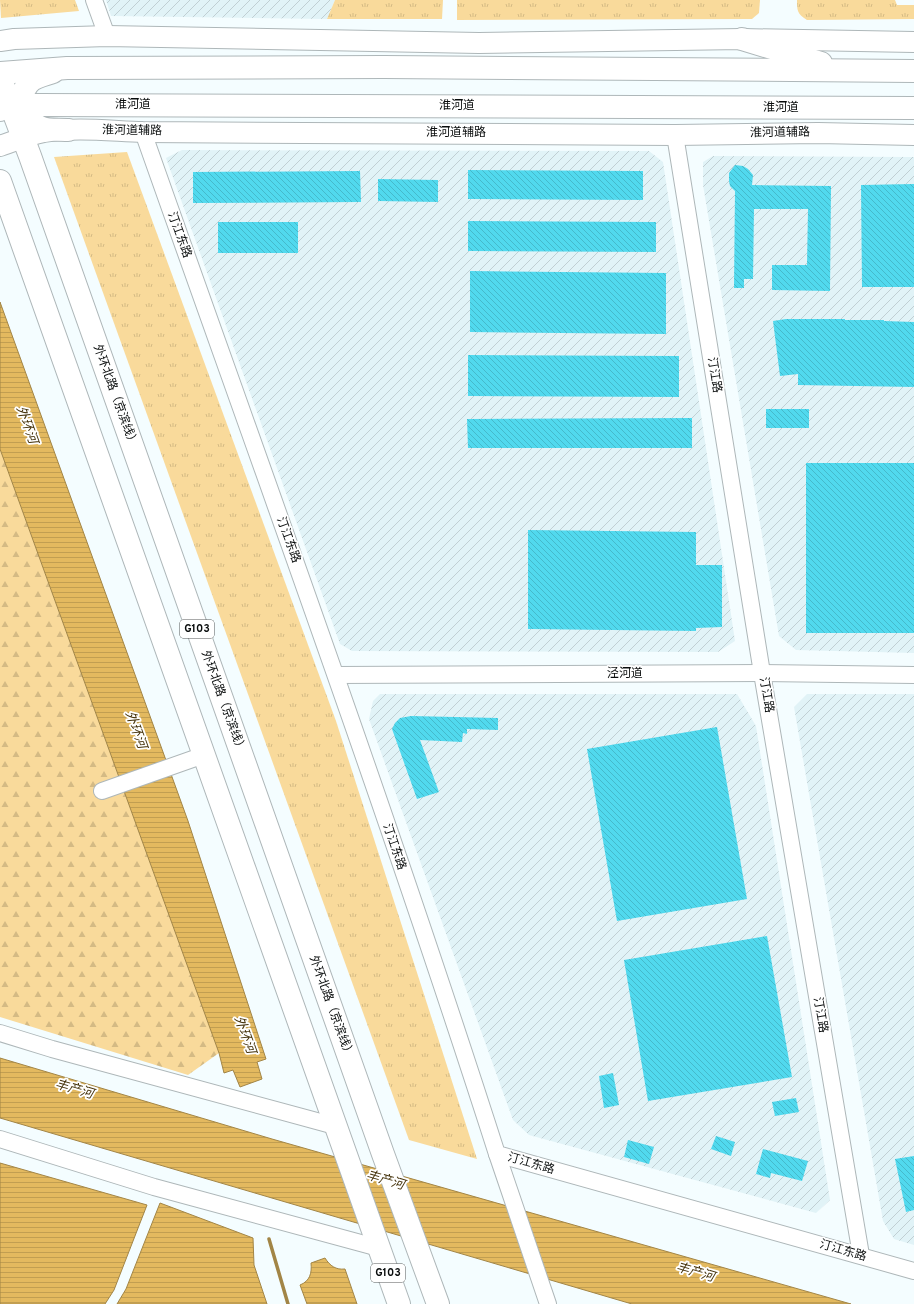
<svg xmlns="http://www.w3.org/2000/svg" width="914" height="1304" viewBox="0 0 914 1304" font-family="Overpass,'Noto Sans SC',sans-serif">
	<defs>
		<pattern id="industrial-furrows" width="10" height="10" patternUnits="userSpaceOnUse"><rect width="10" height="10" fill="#e1f3f7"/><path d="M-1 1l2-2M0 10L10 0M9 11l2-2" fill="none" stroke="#c0cfd3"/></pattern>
		<pattern id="grass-tufts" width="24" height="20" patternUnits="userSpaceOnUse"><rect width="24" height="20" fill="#f9da9b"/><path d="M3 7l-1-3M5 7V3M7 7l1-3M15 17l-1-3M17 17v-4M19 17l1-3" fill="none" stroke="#d4ba84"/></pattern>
		<pattern id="forest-firs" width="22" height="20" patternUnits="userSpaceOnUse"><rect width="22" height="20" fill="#f9da9b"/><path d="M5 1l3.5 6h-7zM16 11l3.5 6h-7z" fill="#d4ba84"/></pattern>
		<pattern id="water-rules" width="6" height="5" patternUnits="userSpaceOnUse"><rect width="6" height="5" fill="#e3b95f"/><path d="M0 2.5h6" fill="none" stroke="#c19e51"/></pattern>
		<pattern id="building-back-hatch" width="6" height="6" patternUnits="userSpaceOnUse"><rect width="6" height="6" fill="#51d9ee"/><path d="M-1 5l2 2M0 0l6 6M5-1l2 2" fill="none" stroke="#45b9cb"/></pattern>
	</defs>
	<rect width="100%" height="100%" fill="#f4fdff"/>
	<g fill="url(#industrial-furrows)">
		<polygon points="106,0 335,0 327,19 111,16"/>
		<polygon points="182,150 649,151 663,162 735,641 718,652 352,651 340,644 166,158"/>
		<polygon points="713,156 914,157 914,653 796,650 779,636 703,185 703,162"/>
		<polygon points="380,694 737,694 756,726 830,1200 816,1213 529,1135 513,1120 369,719 373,701"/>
		<polygon points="807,694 914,694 914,1245 894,1239 883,1221 794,707"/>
	</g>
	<g fill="url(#grass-tufts)">
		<polygon points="0,0 75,0 79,11 1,18"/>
		<polygon points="335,0 443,0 442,19 327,19"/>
		<polygon points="457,0 760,0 759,13 752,19 457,20"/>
		<path d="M797,0H895L897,5H914V19L807,20C797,14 797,10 797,0Z"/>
		<polygon points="127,152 336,721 477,1159 409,1140 54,157"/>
	</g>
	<polygon fill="url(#forest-firs)" points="0,449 219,1053 188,1075 0,1017"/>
	<g fill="url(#water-rules)" stroke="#a28546">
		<polygon points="0,302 188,821 266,1059 257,1062 262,1079 240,1087 233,1070 224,1073 219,1053 0,449"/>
		<polygon points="0,1058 272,1139 851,1304 632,1304 0,1118"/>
		<polygon points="0,1163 147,1205 114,1290 105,1304 0,1304"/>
		<polygon points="160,1203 253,1238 254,1265 267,1304 117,1304 126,1289"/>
		<path d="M325,1258C330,1266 336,1270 345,1269L357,1304H307L300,1285C310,1281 312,1273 311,1263Z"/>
	</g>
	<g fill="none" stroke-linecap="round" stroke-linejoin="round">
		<polyline stroke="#a28546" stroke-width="3.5" points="269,1239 288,1304"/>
	</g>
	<g fill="url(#building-back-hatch)">
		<polygon points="735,165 743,166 748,169 753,175 752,185 831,186 830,291 772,290 772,265 807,265 808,209 754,209 753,279 744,279 744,288 734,288 735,191 730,186 729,181 729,173"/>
		<polygon points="468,170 643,171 643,200 468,199"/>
		<polygon points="360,171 361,202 193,203 193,172"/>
		<polygon points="378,179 438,180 438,202 378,201"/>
		<polygon points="914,184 914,287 862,287 861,185"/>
		<polygon points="468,221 656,222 656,252 468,251"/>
		<rect x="218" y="222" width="80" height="31"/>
		<polygon points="470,271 666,273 666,334 470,332"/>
		<polygon points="786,319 845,319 845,320 884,320 884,321 914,322 914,387 798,385 798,374 780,376 773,321"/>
		<polygon points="468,355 679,356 679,397 468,396"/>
		<rect x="766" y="409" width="43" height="19"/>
		<polygon points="692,418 692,448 468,448 467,419"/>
		<rect x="806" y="463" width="108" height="170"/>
		<polygon points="528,530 696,532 696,565 722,565 722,627 696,628 696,631 528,629"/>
		<polygon points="411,716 498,718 498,730 467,729 467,734 463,733 462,742 420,740 439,792 417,799 392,729 395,723 400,718"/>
		<polygon points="717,727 747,899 617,921 587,749"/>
		<polygon points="767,936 792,1077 648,1101 624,960"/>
		<polygon points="613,1073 619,1105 604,1108 599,1076"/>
		<polygon points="796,1098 799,1112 775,1116 772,1102"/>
		<polygon points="716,1136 735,1142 731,1156 711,1149"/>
		<polygon points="628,1140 654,1147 649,1164 624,1157"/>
		<polygon points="763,1149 808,1161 802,1181 771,1173 770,1178 756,1174"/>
		<polygon points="914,1156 914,1210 906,1212 895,1159"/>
	</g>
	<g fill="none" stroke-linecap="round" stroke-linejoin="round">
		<g stroke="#aeb7b9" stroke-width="18">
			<g id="minor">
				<polyline points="94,0 107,36"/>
				<path d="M143,132C263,472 387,811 497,1154L914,1271"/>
				<polyline points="675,135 762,673 861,1255"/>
				<polyline points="336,675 762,673 914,675"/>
				<polyline points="102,791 204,755"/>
				<polyline points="0,1033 52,1049 335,1126"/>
				<polyline points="0,1139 154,1187 379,1248"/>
				<polyline points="497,1154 548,1304"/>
			</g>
		</g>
		<g stroke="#aeb7b9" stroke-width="22">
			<g id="major">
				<polyline points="0,41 14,39 107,36 479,43 742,39 914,42"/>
				<path d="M0,146C14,141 29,135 44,132C76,127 110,131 143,132L675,135L818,133L914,135"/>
			</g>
		</g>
		<g stroke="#aeb7b9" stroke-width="24">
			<g id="highway">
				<polyline points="742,39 821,63"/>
				<path d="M53,72C45,75 33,77 28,84C16,99 24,120 40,127C48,131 60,129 68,130"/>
				<polyline points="0,73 67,68 384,67 914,71"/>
				<polyline points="0,77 30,156 383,1154 438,1304"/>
				<polyline points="0,110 11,105 38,105 914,108"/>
				<polyline points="0,181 399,1304"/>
			</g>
		</g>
		<use href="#minor" stroke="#fff" stroke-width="16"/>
		<use href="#major" stroke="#fff" stroke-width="20"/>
		<use href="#highway" stroke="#fff" stroke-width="22"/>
	</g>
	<g text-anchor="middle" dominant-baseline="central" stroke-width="3.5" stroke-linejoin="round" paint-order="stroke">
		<g fill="#fff" stroke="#545656" stroke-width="1">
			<rect x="180" y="620" width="34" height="18" rx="3"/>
			<rect x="371" y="1264" width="34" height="18" rx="3"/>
		</g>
		<g font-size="11" font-weight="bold" fill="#0a0d0d">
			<text x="197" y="629">G103</text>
			<text x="388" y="1273">G103</text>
		</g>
		<g font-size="12" fill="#0a0d0d" stroke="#fff">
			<text x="133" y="105">淮河道</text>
			<text x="457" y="106">淮河道</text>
			<text x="781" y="108">淮河道</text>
			<text transform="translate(132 131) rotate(1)">淮河道辅路</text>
			<text x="456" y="133">淮河道辅路</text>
			<text transform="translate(780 133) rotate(-1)">淮河道辅路</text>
			<text transform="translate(179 235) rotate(70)">汀江东路</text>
			<text transform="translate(714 375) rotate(81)">汀江路</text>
			<text transform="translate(115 396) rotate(70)">外环北路（京滨线）</text>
			<text transform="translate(288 540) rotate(70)">汀江东路</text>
			<text x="625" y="674">泾河道</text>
			<text transform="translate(766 695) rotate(80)">汀江路</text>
			<text transform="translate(223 702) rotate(70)">外环北路（京滨线）</text>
			<text transform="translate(394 847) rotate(71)">汀江东路</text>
			<text transform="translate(331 1007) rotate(70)">外环北路（京滨线）</text>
			<text transform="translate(820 1015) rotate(80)">汀江路</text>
			<text transform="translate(531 1164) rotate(16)">汀江东路</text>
			<text transform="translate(843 1251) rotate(16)">汀江东路</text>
		</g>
		<g font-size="13" font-style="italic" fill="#46340d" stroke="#fff">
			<text transform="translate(26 425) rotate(70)">外环河</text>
			<text transform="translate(135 730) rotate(70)">外环河</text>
			<text transform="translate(244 1035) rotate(70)">外环河</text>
			<text transform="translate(74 1090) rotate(16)">丰产河</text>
			<text transform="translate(385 1181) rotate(16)">丰产河</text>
			<text transform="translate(695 1273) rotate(16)">丰产河</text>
		</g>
	</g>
</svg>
